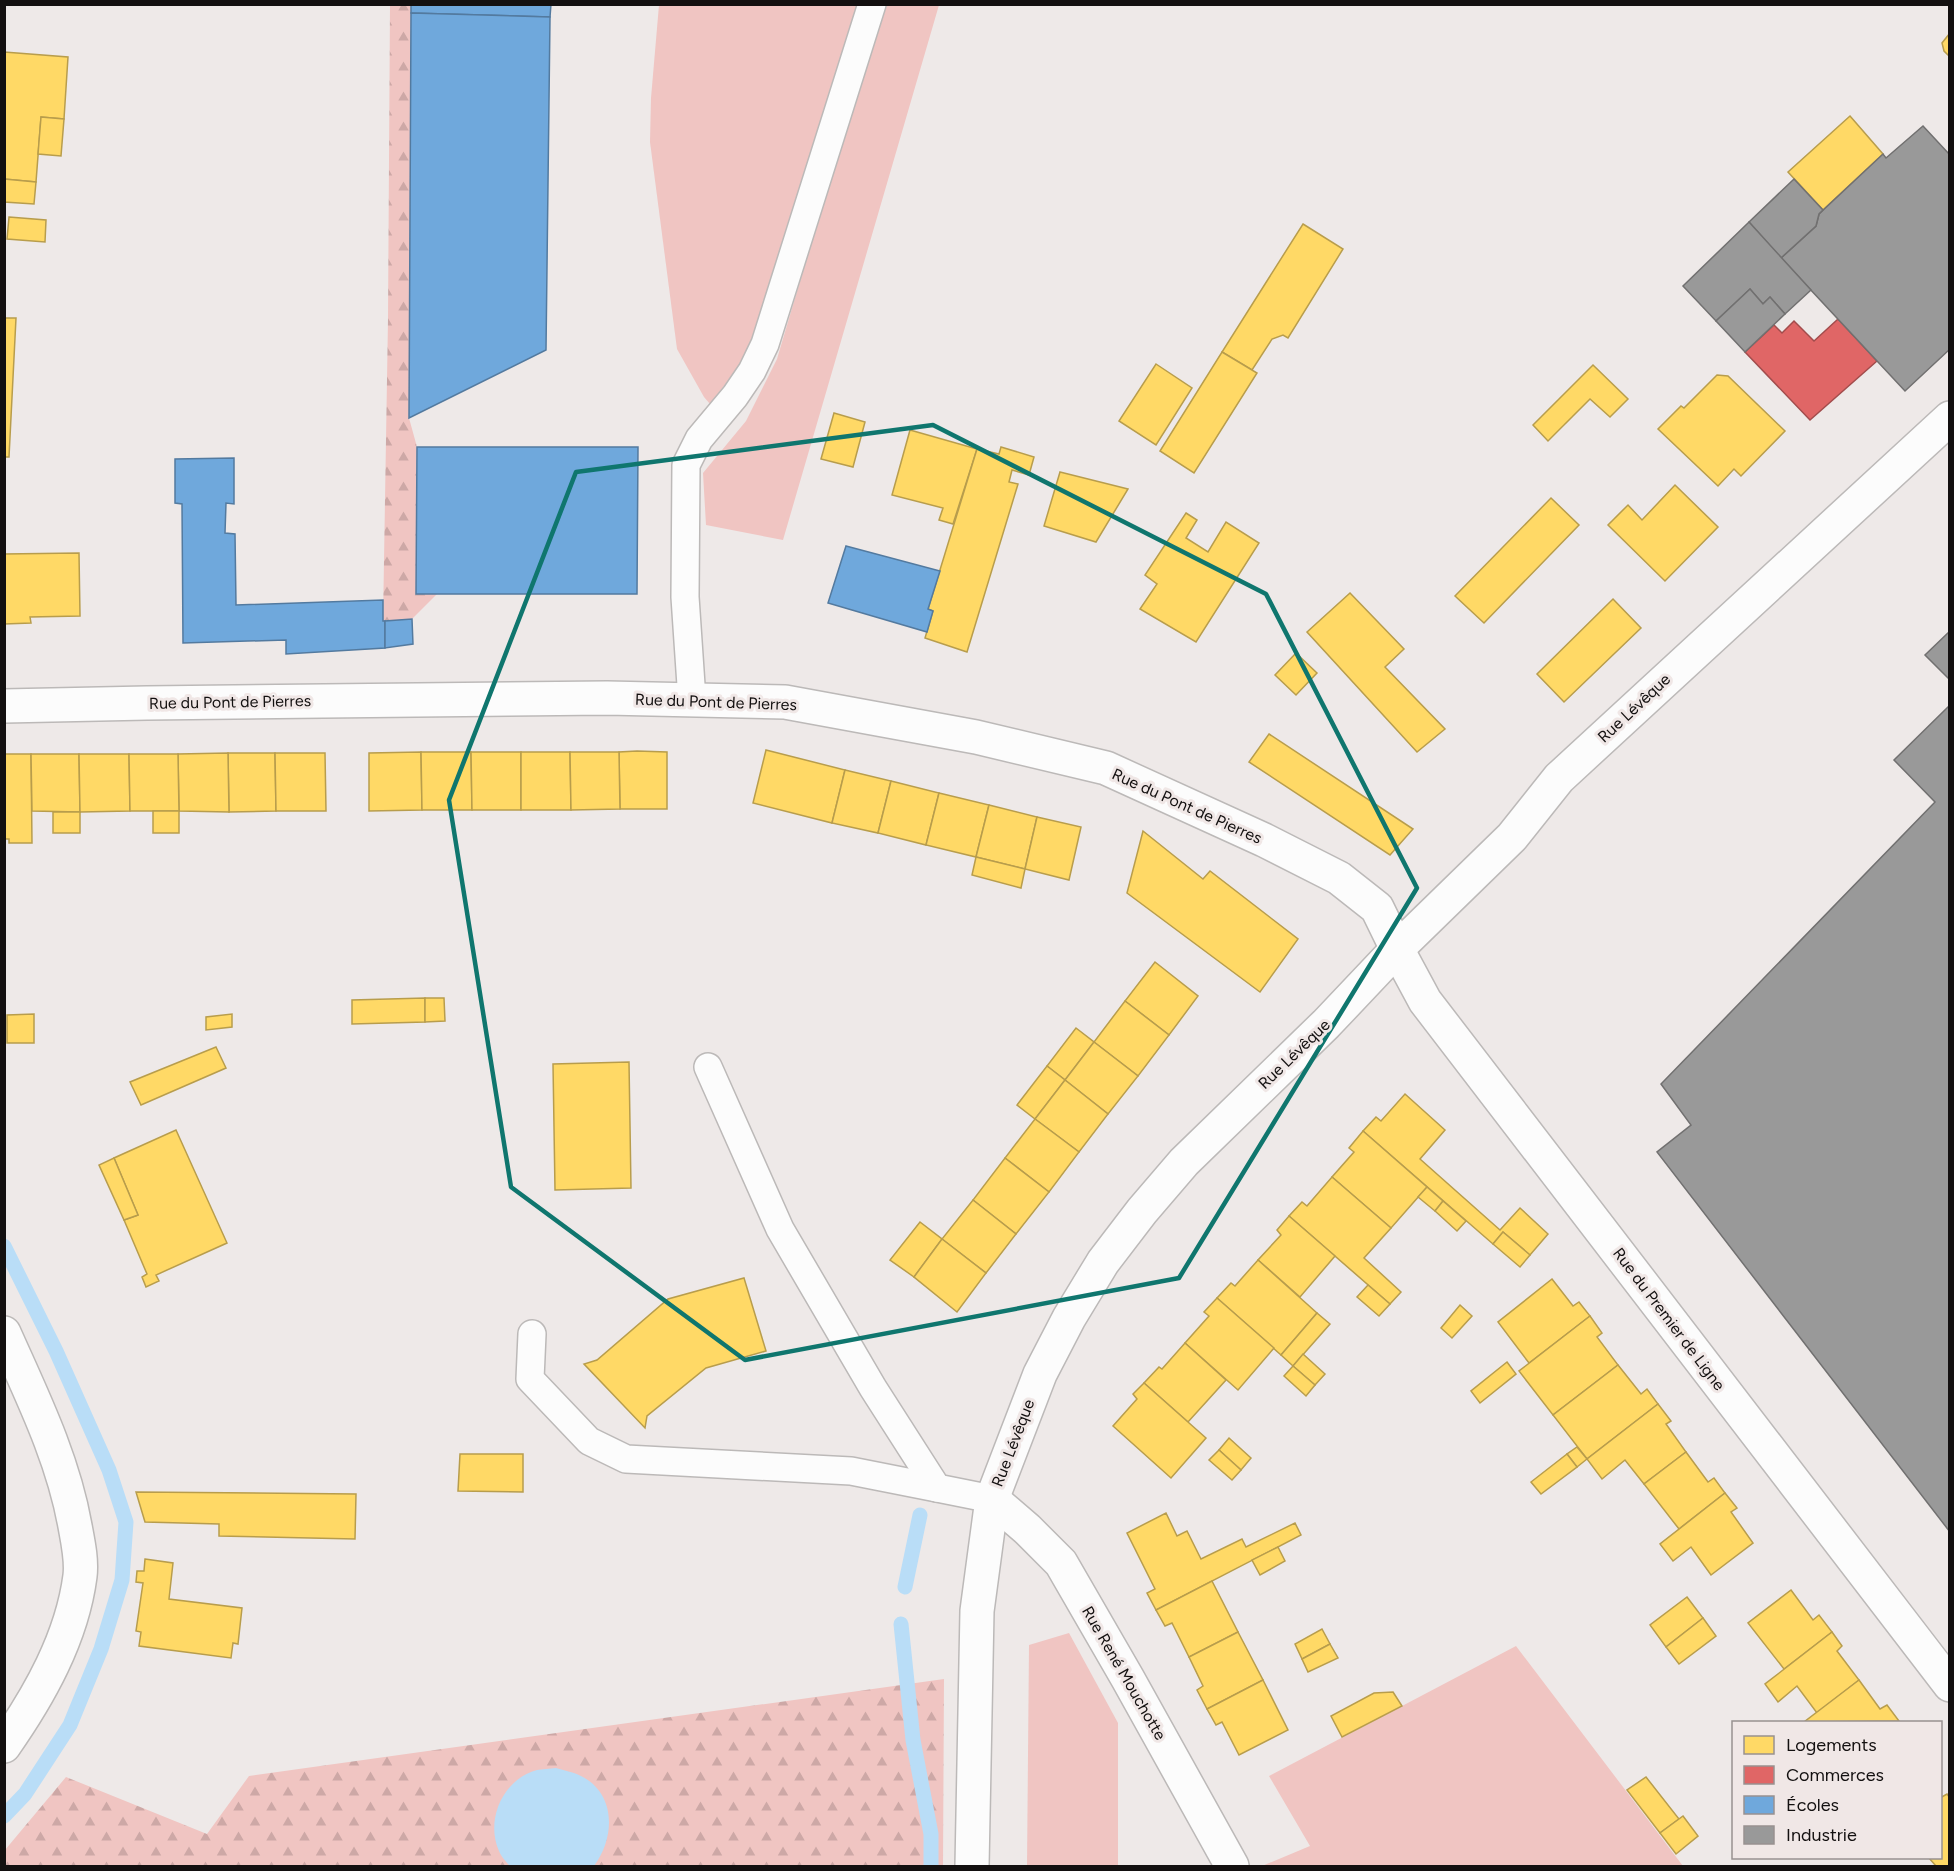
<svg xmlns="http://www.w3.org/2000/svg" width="1954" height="1871" viewBox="0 0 1954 1871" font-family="Figtree,sans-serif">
	<defs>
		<pattern id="forest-firs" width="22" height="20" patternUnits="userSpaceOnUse" patternTransform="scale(1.5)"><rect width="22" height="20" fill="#f0c5c2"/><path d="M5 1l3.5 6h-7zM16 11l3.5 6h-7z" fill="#cda8a6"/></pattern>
	</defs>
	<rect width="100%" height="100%" fill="#eee9e8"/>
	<g fill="#f0c5c2">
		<polygon points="659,5 862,5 748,355 710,404 704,397 677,349 650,142 651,98"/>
		<polygon points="887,5 939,5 783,540 706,525 703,473 746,421 777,359 827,190"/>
		<polygon points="1069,1633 1118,1723 1118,1866 1027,1866 1029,1645"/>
		<polygon points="1516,1646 1683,1866 1262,1866 1310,1846 1269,1776"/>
	</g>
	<g fill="url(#forest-firs)">
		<polygon points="411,4 409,418 417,447 416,594 437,594 412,619 383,621 388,319 390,5"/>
		<polygon points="944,1679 943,1866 5,1866 5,1850 66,1777 207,1834 249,1776"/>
	</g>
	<path fill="#b9ddf7" d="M556,1768C562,1770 568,1771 574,1773C616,1788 617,1835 594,1866H510C506,1862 501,1856 499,1851C485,1820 503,1779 537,1770C542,1769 550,1769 556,1768Z"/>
	<g fill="#ffd966" stroke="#b89d4c" stroke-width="1.5">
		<polygon points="1950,33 1950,57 1944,51 1942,43"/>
		<polygon points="4,52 68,57 64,119 41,117 36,182 4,179"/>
		<polygon points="1850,116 1883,154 1823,210 1788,172"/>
		<polygon points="41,117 64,119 61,156 38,154"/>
		<polygon points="4,179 36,182 34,204 4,202"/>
		<polygon points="9,217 46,220 45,242 7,239"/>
		<polygon points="1303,224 1343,249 1288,338 1283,335 1272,339 1252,370 1222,352"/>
		<polygon points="4,318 16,318 9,457 4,457"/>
		<polygon points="1222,352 1257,373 1194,473 1160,451"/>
		<polygon points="1156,364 1192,388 1156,445 1119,421"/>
		<polygon points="1593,365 1628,399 1610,417 1590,399 1548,441 1533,425"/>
		<polygon points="1717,375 1728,376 1785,431 1741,476 1734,469 1718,486 1658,429 1681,406 1684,408"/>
		<polygon points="834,413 865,422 853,467 821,459"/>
		<polygon points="910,430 977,449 953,524 939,520 943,508 892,495"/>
		<polygon points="1001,447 1034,457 1029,475 1012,470 1009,482 1018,484 967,652 925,638 933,611 928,609 977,449 999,454"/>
		<polygon points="1060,472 1128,489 1096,542 1044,526"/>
		<polygon points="1675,485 1718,527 1665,581 1608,525 1628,505 1642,520"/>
		<polygon points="1551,498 1579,525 1484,623 1455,596"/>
		<polygon points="1186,513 1197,520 1186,538 1208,552 1226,522 1259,543 1196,642 1140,609 1157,584 1145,575"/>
		<polygon points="79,553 80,616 30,617 31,623 4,624 4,554"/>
		<polygon points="1350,593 1404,649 1385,667 1445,729 1417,752 1307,632"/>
		<polygon points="1613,599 1641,628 1564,702 1537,674"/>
		<polygon points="1296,653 1317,673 1296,695 1275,675"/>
		<polygon points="1269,734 1413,829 1390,855 1249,762"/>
		<polygon points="766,750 845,770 832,823 753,803"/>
		<polygon points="637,751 667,752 667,809 620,809 619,752"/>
		<polygon points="421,752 422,810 369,811 369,753"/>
		<polygon points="421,752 471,752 472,810 422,810"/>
		<polygon points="471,752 521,752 521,810 472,810"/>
		<polygon points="521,752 570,752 571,810 521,810"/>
		<polygon points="570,752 619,752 620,809 571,810"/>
		<polygon points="228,753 275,753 276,811 229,812"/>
		<polygon points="228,753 229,812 179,811 178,754"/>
		<polygon points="275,753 325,753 326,811 276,811"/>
		<polygon points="4,754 31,754 32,843 9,843 9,839 4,839"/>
		<polygon points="31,754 79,754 80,812 32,811"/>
		<polygon points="79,754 129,754 130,811 80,812"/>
		<polygon points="129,754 178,754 179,811 130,811"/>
		<polygon points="845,770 891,781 878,833 832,823"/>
		<polygon points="891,781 939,793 926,845 878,833"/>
		<polygon points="939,793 989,805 976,857 926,845"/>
		<polygon points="989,805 1037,817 1025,869 976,857"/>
		<rect x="153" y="811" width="26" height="22"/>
		<rect x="53" y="812" width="27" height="21"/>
		<polygon points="1037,817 1081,827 1069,880 1025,869"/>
		<polygon points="1143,831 1203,879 1210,871 1298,939 1260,992 1127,893"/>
		<polygon points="976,857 1025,869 1021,888 972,875"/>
		<polygon points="1155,962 1198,996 1169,1035 1125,1001"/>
		<polygon points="425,998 425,1022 352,1024 352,1000"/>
		<polygon points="425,998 444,998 445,1021 425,1022"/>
		<polygon points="1125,1001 1169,1035 1138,1076 1094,1042"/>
		<polygon points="34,1014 34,1043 7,1043 7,1015"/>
		<polygon points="232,1014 232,1027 206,1030 206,1017"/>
		<polygon points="1076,1028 1094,1042 1065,1080 1047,1066"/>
		<polygon points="1094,1042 1138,1076 1108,1114 1065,1080"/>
		<polygon points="216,1047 226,1068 141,1105 130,1082"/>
		<polygon points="629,1062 631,1188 555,1190 553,1064"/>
		<polygon points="1047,1066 1065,1080 1035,1119 1017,1105"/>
		<polygon points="1065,1080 1108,1114 1079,1152 1035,1119"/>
		<polygon points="1405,1094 1445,1130 1420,1159 1500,1230 1520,1208 1548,1234 1530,1255 1503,1232 1493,1244 1363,1131 1376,1117 1381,1121"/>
		<polygon points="1035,1119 1079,1152 1049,1192 1005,1158"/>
		<polygon points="176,1130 227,1243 156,1275 159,1281 146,1287 142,1277 147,1274 124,1220 138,1215 114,1158"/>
		<polygon points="1363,1131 1427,1187 1391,1228 1332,1177 1354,1152 1349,1148"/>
		<polygon points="114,1158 138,1215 124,1220 99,1165"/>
		<polygon points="1005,1158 1049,1192 1016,1234 973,1200"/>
		<polygon points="1332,1177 1391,1228 1364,1258 1401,1292 1390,1304 1289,1216 1302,1202 1307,1206"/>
		<polygon points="1427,1187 1443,1201 1435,1211 1418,1197"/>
		<polygon points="973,1200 1016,1234 986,1273 942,1239"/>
		<polygon points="1443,1201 1466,1221 1457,1231 1435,1211"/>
		<polygon points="1289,1216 1335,1256 1300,1297 1258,1260 1281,1235 1277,1230"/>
		<polygon points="920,1222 942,1239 914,1277 890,1260"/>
		<polygon points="1503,1232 1530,1255 1520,1267 1493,1244"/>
		<polygon points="942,1239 986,1273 957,1312 914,1277"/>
		<polygon points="1258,1260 1317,1313 1281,1355 1217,1298 1231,1283 1235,1286"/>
		<polygon points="744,1278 766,1351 706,1368 647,1416 645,1428 584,1364 597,1360 668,1299"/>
		<polygon points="1552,1279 1573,1306 1579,1302 1590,1316 1529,1363 1498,1322"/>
		<polygon points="1368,1285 1390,1304 1379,1316 1357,1297"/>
		<polygon points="1217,1298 1274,1348 1238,1390 1185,1343 1209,1316 1204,1312"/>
		<polygon points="1460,1305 1472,1316 1452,1338 1441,1328"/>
		<polygon points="1317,1313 1330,1324 1293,1366 1281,1355"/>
		<polygon points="1590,1316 1602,1333 1597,1337 1618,1365 1553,1415 1519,1371"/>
		<polygon points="1185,1343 1226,1380 1188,1422 1144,1383 1159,1367 1162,1369"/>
		<polygon points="1303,1354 1325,1374 1315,1385 1293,1366"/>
		<polygon points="1507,1362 1516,1374 1480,1403 1471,1391"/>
		<polygon points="1618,1365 1641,1394 1647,1389 1658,1404 1587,1459 1553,1415"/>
		<polygon points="1293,1366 1315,1385 1306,1396 1284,1376"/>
		<polygon points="1144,1383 1206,1438 1171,1478 1113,1426 1137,1399 1133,1394"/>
		<polygon points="1658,1404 1671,1421 1666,1424 1686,1452 1644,1484 1625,1460 1602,1479 1587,1459"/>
		<polygon points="1229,1438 1251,1458 1241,1470 1219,1450"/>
		<polygon points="1577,1447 1587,1459 1577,1467 1567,1454"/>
		<polygon points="1219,1450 1241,1470 1232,1480 1209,1460"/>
		<polygon points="1686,1452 1708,1482 1714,1478 1725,1493 1679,1529 1644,1484"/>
		<polygon points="460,1454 523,1454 523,1492 458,1491"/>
		<polygon points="1567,1454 1577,1467 1541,1494 1531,1482"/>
		<polygon points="136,1492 356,1494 355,1539 219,1536 219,1524 145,1522"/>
		<polygon points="1725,1493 1737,1508 1731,1512 1753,1543 1711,1575 1691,1547 1673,1561 1660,1544"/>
		<polygon points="1166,1513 1177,1536 1187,1531 1201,1559 1242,1539 1246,1547 1295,1523 1301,1535 1156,1610 1147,1593 1155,1589 1127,1533"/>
		<polygon points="1278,1547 1285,1561 1260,1575 1252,1560"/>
		<polygon points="145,1559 173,1563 169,1599 242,1608 238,1644 233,1643 231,1658 139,1646 141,1632 136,1631 143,1583 136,1582 137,1571 144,1571"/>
		<polygon points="1212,1581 1238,1632 1189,1657 1172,1623 1165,1626 1156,1610"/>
		<polygon points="1791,1590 1813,1620 1819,1615 1832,1632 1784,1669 1748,1623"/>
		<polygon points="1687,1597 1703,1618 1666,1647 1650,1625"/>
		<polygon points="1703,1618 1716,1636 1679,1664 1666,1647"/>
		<polygon points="1322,1629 1330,1644 1302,1659 1295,1644"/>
		<polygon points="1238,1632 1263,1680 1207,1709 1197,1690 1203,1686 1189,1657"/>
		<polygon points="1832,1632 1842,1646 1837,1651 1859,1680 1817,1713 1797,1686 1778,1702 1765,1684"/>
		<polygon points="1330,1644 1338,1658 1308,1672 1302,1659"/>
		<polygon points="1263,1680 1288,1730 1239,1755 1222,1722 1216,1725 1207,1709"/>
		<polygon points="1859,1680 1880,1709 1887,1705 1899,1721 1804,1722"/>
		<polygon points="1393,1692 1402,1706 1342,1737 1331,1716 1374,1693"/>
		<polygon points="1646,1777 1679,1819 1660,1833 1627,1790"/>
		<polygon points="1947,1794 1950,1798 1950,1866 1936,1866 1929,1858 1940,1858 1940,1798"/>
		<polygon points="1683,1816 1698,1836 1676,1854 1660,1833"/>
	</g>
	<polygon fill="#e06666" stroke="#a24c4c" stroke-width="1.5" points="1838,319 1877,361 1810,420 1745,352 1774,325 1782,333 1794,321 1814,341"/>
	<g fill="#6fa8dc" stroke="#537a9f" stroke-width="1.5">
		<polygon points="411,4 551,4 550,17 411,13"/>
		<polygon points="411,13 550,17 546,350 409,418"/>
		<polygon points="417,447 638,447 637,594 416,594"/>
		<polygon points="234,458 234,504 226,503 225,533 235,534 236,605 383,600 383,621 385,621 385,648 286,654 286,640 183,643 182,504 175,503 175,459"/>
		<polygon points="846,546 940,571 928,609 933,611 927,632 828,603"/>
		<polygon points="412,619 413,644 385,648 385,621"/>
	</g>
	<g fill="#999" stroke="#717070" stroke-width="1.5">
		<polygon points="1923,126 1950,155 1950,349 1905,391 1781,258 1816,226 1819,214 1883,154 1886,158"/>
		<polygon points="1794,179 1823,210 1819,214 1816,226 1781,258 1749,222"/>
		<polygon points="1749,222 1811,290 1785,314 1770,297 1763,304 1750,289 1716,321 1683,286"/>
		<polygon points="1750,289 1763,304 1770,297 1785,314 1745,352 1716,321"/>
		<polygon points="1950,631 1950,680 1925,655"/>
		<polygon points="1950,705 1950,1532 1657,1152 1691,1125 1661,1084 1935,802 1894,760"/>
	</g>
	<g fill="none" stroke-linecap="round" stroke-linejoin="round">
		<g stroke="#b9ddf7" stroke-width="15">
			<polyline points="4,1246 56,1351 109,1470 126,1522 122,1580 101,1649 70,1725 25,1794 4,1816"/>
			<polyline points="905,1587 920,1515"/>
			<polyline points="901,1624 913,1740 931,1834 931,1866"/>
		</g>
		<g stroke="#bcb9b8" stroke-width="30">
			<g id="service">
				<polyline points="692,700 685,597 686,465 699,439 735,396 752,371 765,344 872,4"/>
				<polyline points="708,1067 780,1229 873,1388 937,1488 992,1499"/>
				<polyline points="532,1334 530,1379 589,1441 626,1459 851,1471 937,1488"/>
			</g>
		</g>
		<g stroke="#bcb9b8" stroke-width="36">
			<g id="minor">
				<polyline points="4,706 147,703 607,698 785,702 976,737 1106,768 1264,840 1339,878 1377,908 1397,949 1425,1001 1950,1685"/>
				<path d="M4,1333C32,1396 63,1458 75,1526C78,1542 82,1560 80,1576C72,1638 39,1696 4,1746"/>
				<polyline points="992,1499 1027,1529 1061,1563 1128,1679 1232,1866"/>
				<polyline points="972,1866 977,1611 992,1499 1040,1374 1069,1318 1103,1262 1142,1211 1184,1162 1326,1024 1397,949 1512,837 1559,778 1950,418"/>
			</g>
		</g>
		<use href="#service" stroke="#fcfcfc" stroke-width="27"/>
		<use href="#minor" stroke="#fcfcfc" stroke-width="33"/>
	</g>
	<path fill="none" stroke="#0f766e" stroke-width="4.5" stroke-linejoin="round" d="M933,425L1266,594L1417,888L1179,1278L745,1360L511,1187L449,800L576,472Z"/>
	<g text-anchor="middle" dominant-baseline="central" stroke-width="6" stroke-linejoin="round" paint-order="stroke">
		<g font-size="16" fill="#131010" stroke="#f0e7e6">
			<text transform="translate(230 702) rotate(-1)">Rue du Pont de Pierres</text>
			<text transform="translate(716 702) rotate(2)">Rue du Pont de Pierres</text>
			<text transform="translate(1634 708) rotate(-43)">Rue Lévêque</text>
			<text transform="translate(1187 806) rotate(24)">Rue du Pont de Pierres</text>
			<text transform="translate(1294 1054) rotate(-44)">Rue Lévêque</text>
			<text transform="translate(1669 1319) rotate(53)">Rue du Premier de Ligne</text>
			<text transform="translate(1013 1443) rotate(-69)">Rue Lévêque</text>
			<text transform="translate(1124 1673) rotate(60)">Rue René Mouchotte</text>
		</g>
	</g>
	<rect width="1954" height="1871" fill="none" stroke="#131010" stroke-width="12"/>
	<rect x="1732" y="1721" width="210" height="138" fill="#f0e7e6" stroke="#989190" stroke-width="1.5"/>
	<rect x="1744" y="1736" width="30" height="18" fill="#ffd966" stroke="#989190" stroke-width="1.5"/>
	<text x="1786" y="1751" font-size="18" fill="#131010">Logements</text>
	<rect x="1744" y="1766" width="30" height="18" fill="#e06666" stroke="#989190" stroke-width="1.5"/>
	<text x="1786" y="1781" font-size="18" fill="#131010">Commerces</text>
	<rect x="1744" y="1796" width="30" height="18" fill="#6fa8dc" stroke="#989190" stroke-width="1.5"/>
	<text x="1786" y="1811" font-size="18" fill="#131010">Écoles</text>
	<rect x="1744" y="1826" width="30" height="18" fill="#999999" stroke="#989190" stroke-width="1.5"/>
	<text x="1786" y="1841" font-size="18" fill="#131010">Industrie</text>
</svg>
